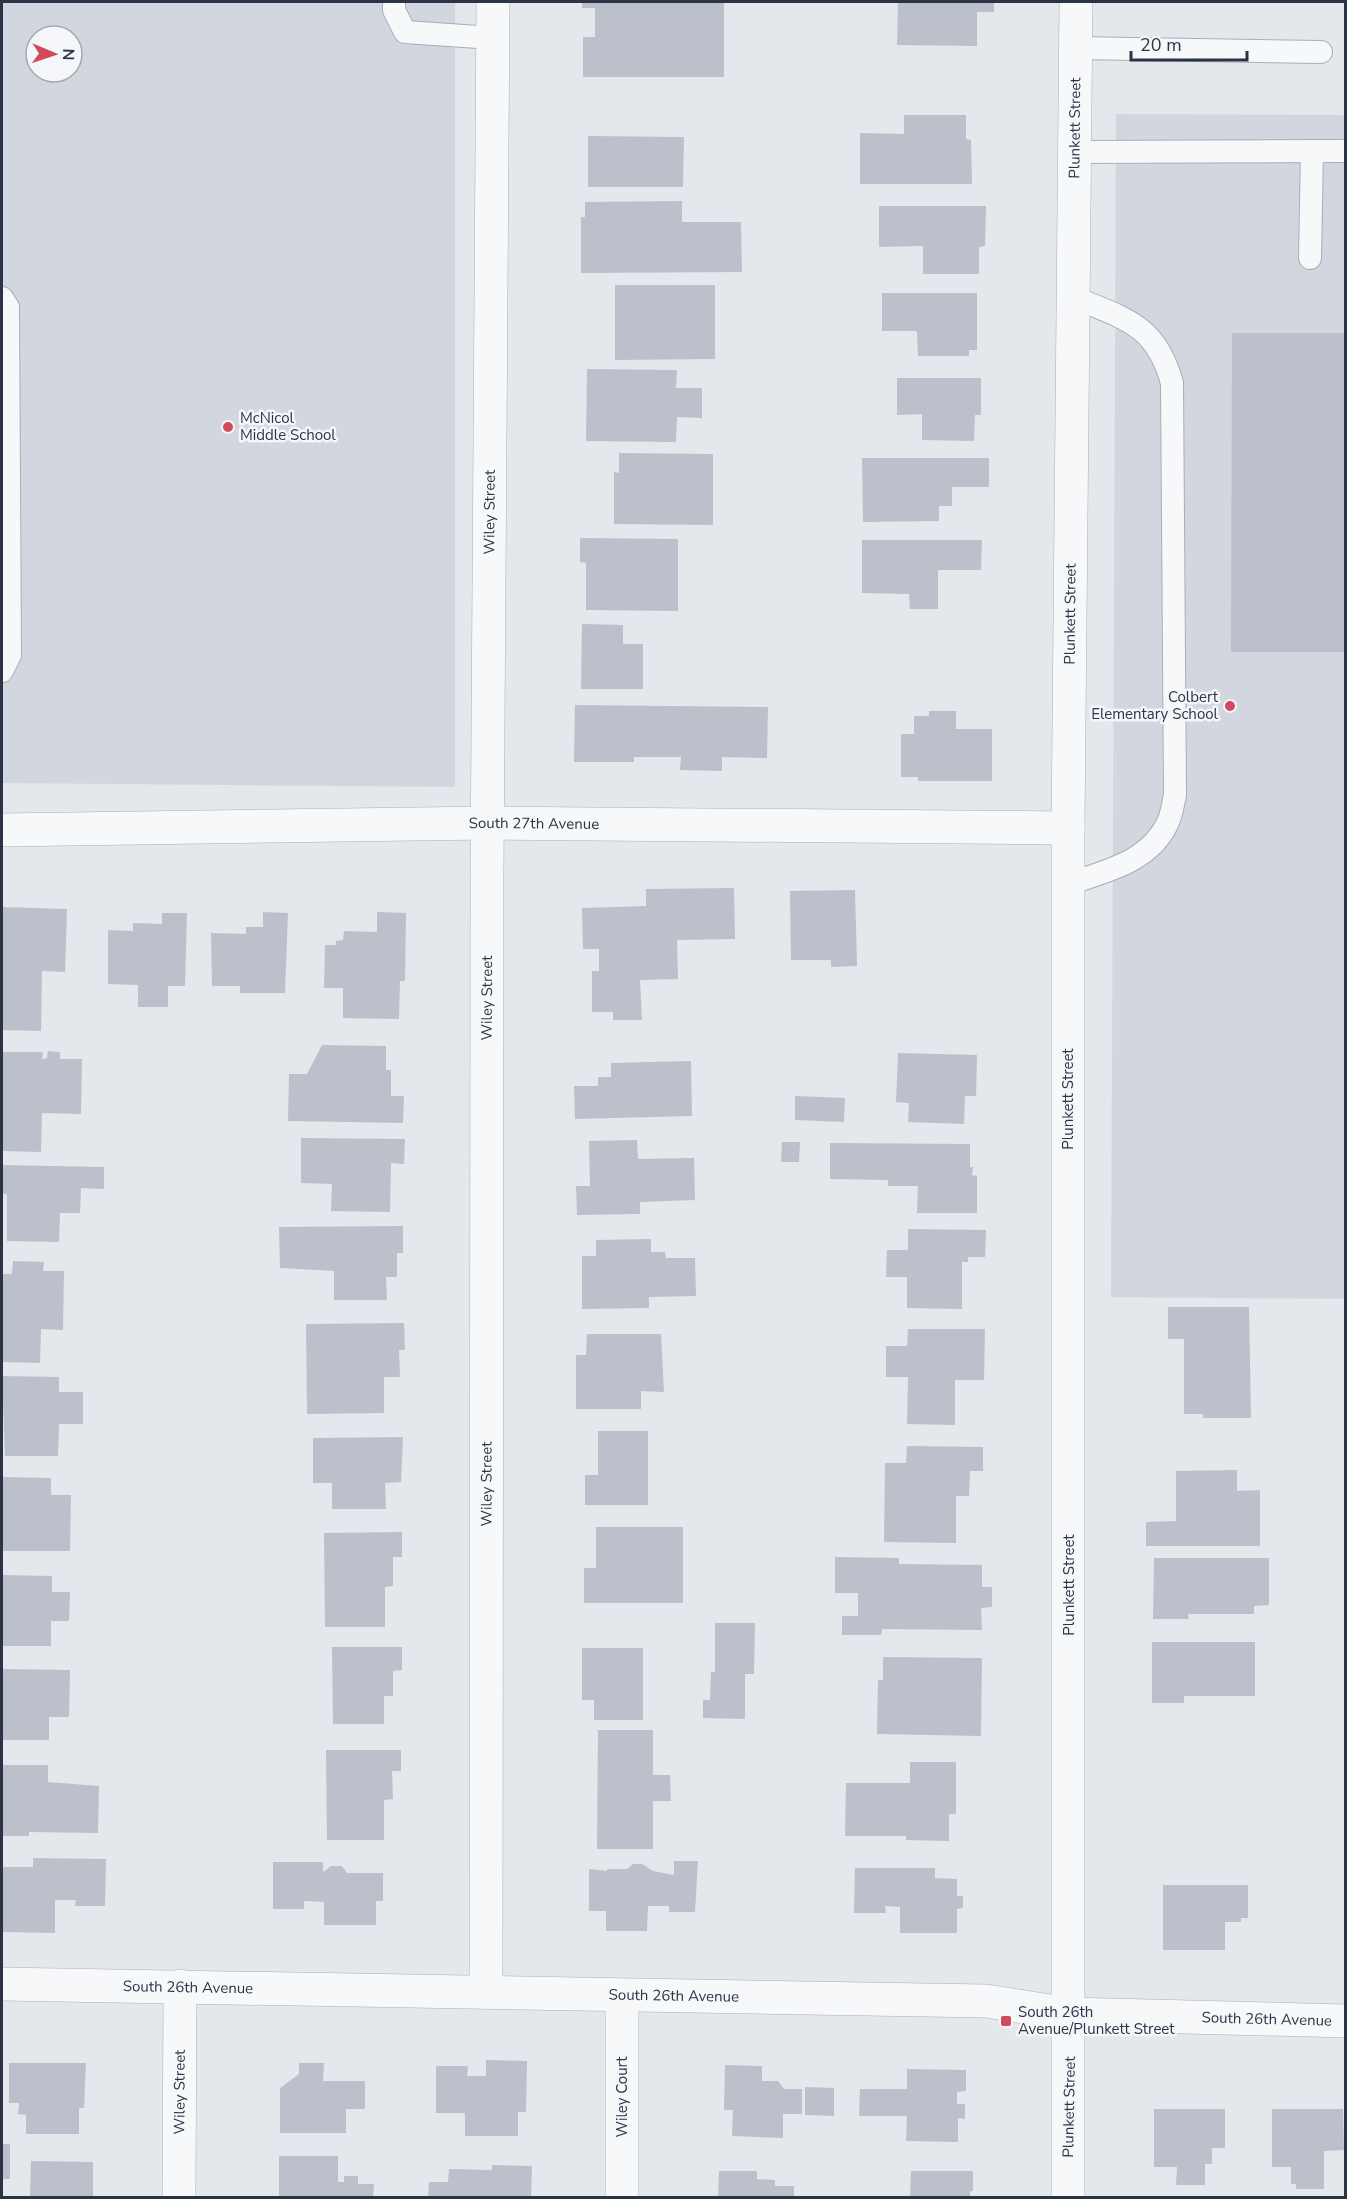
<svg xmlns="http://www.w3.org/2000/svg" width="1347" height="2199" viewBox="0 0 1347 2199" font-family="'Nunito Sans',sans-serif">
	<rect width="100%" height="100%" fill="#e4e7ec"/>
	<g fill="#d2d6de" fill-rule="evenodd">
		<path d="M2,2H455V787L2,783ZM36,36H72V72H36Z"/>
		<polygon points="1116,114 1345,115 1345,1299 1111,1297"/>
	</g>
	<g fill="#bbc0ca">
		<polygon points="582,2 724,3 724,77 583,77 583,37 595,37 595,8 582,8"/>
		<polygon points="898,2 994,2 994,12 977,12 977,46 897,45"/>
		<polygon points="904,115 966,115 966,139 971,140 972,184 860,184 860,133 904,134"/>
		<polygon points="588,136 684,137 683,187 588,187"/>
		<polygon points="682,201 682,222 741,222 742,272 581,273 581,217 585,217 585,202"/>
		<polygon points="879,206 986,206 985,246 979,247 979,274 923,274 923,246 879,247"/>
		<polygon points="615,285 715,285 715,359 615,360"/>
		<polygon points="882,293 977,293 977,350 969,350 969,356 918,356 917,331 882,331"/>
		<polygon points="1232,333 1346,333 1346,652 1231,652"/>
		<polygon points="587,369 677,370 676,388 702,388 702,418 677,417 676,442 586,441"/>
		<polygon points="897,378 981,378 981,415 975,415 974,441 922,440 922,414 897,415"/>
		<polygon points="619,453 713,454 713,525 614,524 614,472 619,473"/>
		<polygon points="862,458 989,458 989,487 952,487 952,506 939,506 939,521 863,522"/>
		<polygon points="580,538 678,539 678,611 586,610 586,563 580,562"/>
		<polygon points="862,540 982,540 981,570 938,570 938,609 910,609 909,594 862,593"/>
		<polygon points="582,624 623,625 623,644 643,644 643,689 581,689"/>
		<polygon points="575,705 768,707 767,758 722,757 722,771 680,770 681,757 634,757 634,762 574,762"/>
		<polygon points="929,711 956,711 956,729 992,729 992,781 918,781 918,777 901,777 901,734 914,734 914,716 929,716"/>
		<polygon points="734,888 735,939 677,940 678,979 640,980 642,1020 613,1020 613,1012 592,1012 592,971 599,971 599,949 583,949 582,908 646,906 646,889"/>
		<polygon points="855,890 857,966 831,967 831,960 791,960 790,891"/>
		<polygon points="2,907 67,909 65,972 42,971 41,1031 2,1030"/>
		<polygon points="263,912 288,913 285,993 240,993 240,986 212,986 211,933 246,934 246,927 263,927"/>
		<polygon points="377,912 406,913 405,981 400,981 399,1019 343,1018 343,988 324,988 325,945 336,945 336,941 343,940 344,931 377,932"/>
		<polygon points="162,913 187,913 185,986 168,986 168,1007 138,1007 138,985 108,984 108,930 133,931 133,923 162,924"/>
		<polygon points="322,1045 386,1046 386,1070 391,1070 391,1096 404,1096 403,1123 288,1121 289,1074 307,1074"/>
		<polygon points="48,1051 60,1052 60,1059 82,1059 81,1114 42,1113 41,1152 2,1151 2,1052 43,1052 42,1059 47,1058"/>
		<polygon points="898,1053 977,1055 976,1096 965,1096 964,1124 908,1122 909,1103 896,1102"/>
		<polygon points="691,1061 692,1116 575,1119 574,1086 598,1086 598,1077 611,1077 611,1063"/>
		<polygon points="795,1096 845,1098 844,1122 795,1120"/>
		<polygon points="301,1138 405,1139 404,1164 391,1163 390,1212 331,1211 332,1184 301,1183"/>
		<polygon points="637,1140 638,1159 694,1158 695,1200 640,1202 640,1214 577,1215 576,1186 590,1186 589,1141"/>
		<polygon points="782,1142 800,1142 799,1162 781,1162"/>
		<polygon points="830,1143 970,1144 970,1167 973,1167 972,1175 977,1176 977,1213 917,1213 918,1186 888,1186 888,1180 830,1179"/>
		<polygon points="2,1165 104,1167 104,1189 81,1188 80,1213 60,1213 59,1242 7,1241 7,1194 2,1194"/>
		<polygon points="403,1226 403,1253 397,1253 397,1277 386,1277 387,1300 334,1300 334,1271 280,1268 279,1227"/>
		<polygon points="908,1229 986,1230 985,1257 968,1257 968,1262 962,1262 962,1309 907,1308 907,1277 886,1277 887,1250 908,1250"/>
		<polygon points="651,1239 651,1252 665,1252 666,1258 695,1258 696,1296 649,1297 649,1308 582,1309 582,1256 596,1256 596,1240"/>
		<polygon points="13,1261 44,1262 43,1271 64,1271 63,1330 41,1329 40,1363 2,1362 2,1274 12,1274"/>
		<polygon points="1168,1307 1249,1307 1251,1418 1203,1418 1203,1414 1184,1414 1184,1339 1168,1339"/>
		<polygon points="404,1323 405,1350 399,1350 400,1377 384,1377 384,1413 307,1414 306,1324"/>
		<polygon points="908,1329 985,1329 984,1380 955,1380 955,1425 907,1424 908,1377 886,1377 886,1346 907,1346"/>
		<polygon points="587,1334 661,1334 664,1392 641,1391 641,1409 576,1409 576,1355 586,1355"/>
		<polygon points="2,1376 59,1377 59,1392 83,1392 83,1424 59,1424 58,1456 5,1456"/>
		<polygon points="598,1431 648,1431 648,1505 585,1505 585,1475 598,1475"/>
		<polygon points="403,1437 401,1482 385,1483 386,1509 332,1509 332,1483 313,1483 313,1438"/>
		<polygon points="907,1446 983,1447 983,1471 970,1471 969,1496 956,1496 956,1543 884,1542 885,1463 906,1463"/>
		<polygon points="1237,1470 1237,1491 1260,1490 1260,1546 1146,1546 1146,1522 1176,1521 1176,1471"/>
		<polygon points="2,1477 51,1478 51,1495 71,1495 70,1551 2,1551"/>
		<polygon points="596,1527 683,1527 683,1603 584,1603 584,1568 596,1568"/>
		<polygon points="402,1532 402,1557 393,1557 393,1586 385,1587 385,1627 325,1627 324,1533"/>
		<polygon points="835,1557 899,1558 899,1564 982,1565 982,1587 992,1587 992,1607 981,1608 982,1630 882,1629 881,1635 842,1635 842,1616 858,1616 858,1593 835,1593"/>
		<polygon points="1154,1558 1269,1558 1269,1605 1254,1606 1254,1614 1188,1614 1189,1619 1153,1619"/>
		<polygon points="2,1575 52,1576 52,1592 70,1592 69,1621 51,1621 51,1646 2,1646"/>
		<polygon points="715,1623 755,1623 754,1674 745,1674 745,1719 703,1718 703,1700 710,1700 711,1672 715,1672"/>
		<polygon points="1152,1642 1255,1642 1255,1696 1184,1696 1184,1703 1152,1703"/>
		<polygon points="332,1647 402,1647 402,1670 393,1671 393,1696 384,1696 384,1724 333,1724"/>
		<polygon points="582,1648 643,1648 643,1720 594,1720 594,1700 582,1700"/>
		<polygon points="883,1657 982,1658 981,1736 877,1734 878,1680 883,1680"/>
		<polygon points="2,1669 70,1670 69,1717 49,1717 49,1740 2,1740"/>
		<polygon points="598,1730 653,1730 653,1775 670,1775 671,1801 653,1801 653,1849 597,1849"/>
		<polygon points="326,1750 401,1750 401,1771 392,1771 393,1799 384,1800 384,1840 327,1840"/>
		<polygon points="910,1762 956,1762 956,1814 949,1814 949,1841 906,1840 906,1836 845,1836 846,1783 910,1783"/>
		<polygon points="2,1765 48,1765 48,1782 99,1786 98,1833 29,1832 29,1836 2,1836"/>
		<polygon points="33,1858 106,1859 105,1906 75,1906 76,1900 55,1900 55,1933 2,1932 2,1867 33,1867"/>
		<polygon points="674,1861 698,1861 695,1912 669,1912 669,1906 648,1906 647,1931 606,1931 606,1911 589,1911 589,1869 607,1871 607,1869 627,1869 633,1864 642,1864 653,1871 674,1875"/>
		<polygon points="273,1862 323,1862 323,1872 331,1866 342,1866 347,1873 383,1873 383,1901 376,1901 376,1925 324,1925 324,1902 304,1901 304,1909 273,1909"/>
		<polygon points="855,1868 935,1868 935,1878 957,1879 957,1896 963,1896 963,1908 957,1909 957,1933 900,1933 900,1907 885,1906 886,1913 854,1913"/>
		<polygon points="1163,1885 1248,1885 1248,1918 1241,1918 1241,1922 1225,1922 1225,1950 1163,1950"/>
		<polygon points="486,2060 527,2061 526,2112 518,2112 518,2136 465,2136 465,2113 436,2113 436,2066 468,2066 467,2076 486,2076"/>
		<polygon points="9,2063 86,2063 84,2108 79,2108 79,2134 26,2134 26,2115 18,2114 19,2103 9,2103"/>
		<polygon points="299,2063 324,2063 323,2081 365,2081 365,2109 346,2109 346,2133 280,2133 280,2088 299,2074"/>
		<polygon points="725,2065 762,2066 762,2081 778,2081 784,2089 802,2089 802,2114 783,2114 783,2138 732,2136 733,2110 724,2110"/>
		<polygon points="907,2069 966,2070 966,2091 957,2092 957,2104 965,2104 965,2119 958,2118 958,2142 906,2141 907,2116 859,2116 860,2089 907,2089"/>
		<polygon points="805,2087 834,2088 834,2116 805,2115"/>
		<polygon points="1154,2109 1225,2109 1225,2148 1212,2148 1212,2164 1205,2164 1205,2185 1176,2185 1177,2167 1154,2167"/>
		<polygon points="1272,2109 1343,2109 1344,2150 1324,2151 1324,2189 1296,2189 1296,2184 1291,2184 1291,2167 1272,2167"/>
		<rect x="2" y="2144" width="8" height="35"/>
		<polygon points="279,2156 338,2156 338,2182 344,2182 344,2176 358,2176 358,2184 374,2184 373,2198 279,2198"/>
		<polygon points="31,2161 93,2162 93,2198 30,2198"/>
		<polygon points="492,2165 532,2166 531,2198 428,2198 429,2182 448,2182 449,2169 492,2170"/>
		<polygon points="719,2171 757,2171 757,2179 775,2180 775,2186 794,2186 794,2198 718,2198"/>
		<polygon points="911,2171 973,2171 973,2191 970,2191 970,2198 910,2198"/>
	</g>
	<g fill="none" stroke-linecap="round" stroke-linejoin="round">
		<g stroke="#a9aeb7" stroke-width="24">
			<g id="service">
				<polyline points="394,2 394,10 405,32 493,38"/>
				<polyline points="1075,48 1321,52"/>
				<polyline points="1074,152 1346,151"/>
				<polyline points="1310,258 1312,151"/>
				<polyline points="2,298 8,307 10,655 2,671"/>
				<path d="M1068,884C1106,871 1150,862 1168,822C1172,814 1173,803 1175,795L1172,383C1156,324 1125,319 1073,297"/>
			</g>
		</g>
		<g stroke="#a9aeb7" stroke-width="34">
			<g id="minor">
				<path id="s1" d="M2,830L487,823L1068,828"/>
				<path id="s2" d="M486,1992L487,872L493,2"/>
				<path id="s3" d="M179,2198L180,1986"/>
				<polyline points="622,2198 622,1997"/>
				<path id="s4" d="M1068,2198V828L1076,2"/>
			</g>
		</g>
		<g stroke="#a9aeb7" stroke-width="34">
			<g id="tertiary">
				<path id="s5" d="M2,1984L986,2001L1069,2014L1346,2021"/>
			</g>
		</g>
		<use href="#service" stroke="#f7f8fa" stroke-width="22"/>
		<use href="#minor" stroke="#f7f8fa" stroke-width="33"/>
		<use href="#tertiary" stroke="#f7f8fa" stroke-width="33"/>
	</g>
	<g fill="#d1495b" stroke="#f4f6f9" stroke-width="2">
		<circle cx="228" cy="427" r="6"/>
		<circle cx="1230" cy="706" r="6"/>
		<rect x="1000" y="2015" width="12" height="12" rx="3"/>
	</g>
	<g text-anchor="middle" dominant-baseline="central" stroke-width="5" stroke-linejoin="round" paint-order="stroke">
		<g font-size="15" fill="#2b3445" stroke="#f4f6f9">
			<text stroke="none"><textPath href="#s4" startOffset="2070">Plunkett Street</textPath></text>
			<text stroke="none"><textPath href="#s2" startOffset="1480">Wiley Street</textPath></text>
			<text stroke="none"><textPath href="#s4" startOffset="1584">Plunkett Street</textPath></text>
			<text stroke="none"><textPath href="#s1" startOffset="532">South 27th Avenue</textPath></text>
			<text stroke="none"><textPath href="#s2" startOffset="994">Wiley Street</textPath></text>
			<text transform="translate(1068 1099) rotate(-90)">Plunkett Street</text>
			<text stroke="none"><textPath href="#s2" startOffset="508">Wiley Street</textPath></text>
			<text transform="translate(1069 1585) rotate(-90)">Plunkett Street</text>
			<text stroke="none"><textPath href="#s5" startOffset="186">South 26th Avenue</textPath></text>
			<text stroke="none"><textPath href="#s5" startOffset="672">South 26th Avenue</textPath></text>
			<text stroke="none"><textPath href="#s5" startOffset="1266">South 26th Avenue</textPath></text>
			<text stroke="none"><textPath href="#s3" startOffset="106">Wiley Street</textPath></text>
			<text transform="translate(622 2097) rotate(-90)">Wiley Court</text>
			<text transform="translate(1069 2107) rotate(-89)">Plunkett Street</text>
		</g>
		<g font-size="15" fill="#2b3445" stroke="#f4f6f9" text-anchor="start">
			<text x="240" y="418">McNicol<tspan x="240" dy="17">Middle School</tspan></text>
			<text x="1218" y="697" text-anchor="end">Colbert<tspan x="1218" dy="17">Elementary School</tspan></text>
			<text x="1018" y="2012">South 26th<tspan x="1018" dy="17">Avenue/Plunkett Street</tspan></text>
		</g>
	</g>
	<rect width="1347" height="2199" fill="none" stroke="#2b3445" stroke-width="6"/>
	<g transform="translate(54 54) rotate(92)"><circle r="28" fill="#f4f6f9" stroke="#a4a8b1" stroke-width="1.5"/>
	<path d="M0-4.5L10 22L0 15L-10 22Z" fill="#d1495b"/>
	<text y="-9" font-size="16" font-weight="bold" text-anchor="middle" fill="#2b3445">N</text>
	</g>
	<path d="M1131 51v9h116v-9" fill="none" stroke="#2b3445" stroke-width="3"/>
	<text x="1140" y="51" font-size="18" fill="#2b3445" stroke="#f4f6f9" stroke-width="4.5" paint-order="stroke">20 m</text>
</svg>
